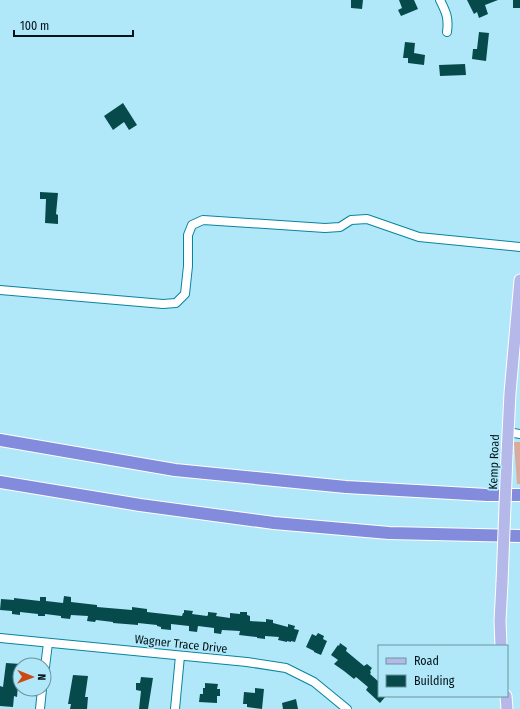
<svg xmlns="http://www.w3.org/2000/svg" width="520" height="709" viewBox="0 0 520 709" font-family="'Fira Sans Condensed',sans-serif">
	<rect width="100%" height="100%" fill="#b1e8f9"/>
	<polygon fill="#daab9c" points="514,442 520,442 520,484 517,484"/>
	<g fill="#074a4c">
		<polygon points="351,0 363,0 362,9 351,8"/>
		<polygon points="399,0 414,0 418,9 401,16 398,10 402,8"/>
		<polygon points="467,0 498,0 485,5 488,14 479,18 477,12 474,14"/>
		<rect x="513" y="0" width="7" height="8"/>
		<polygon points="479,32 489,33 486,61 472,59 473,49 477,49"/>
		<polygon points="405,42 415,43 414,53 425,55 424,65 408,63 408,58 403,58"/>
		<polygon points="465,64 466,75 440,76 439,65"/>
		<polygon points="123,103 137,125 129,130 124,122 113,130 104,116"/>
		<polygon points="40,192 58,193 56,214 58,215 58,224 45,223 46,199 40,199"/>
		<polygon points="64,596 71,597 71,602 97,605 97,607 132,610 132,607 147,609 147,612 182,616 183,613 184,613 184,610 193,611 192,614 207,616 208,615 208,612 217,613 216,616 230,618 230,613 240,614 240,612 247,612 247,615 250,616 250,621 266,622 266,619 273,620 273,623 288,627 288,624 295,626 294,629 299,630 295,642 291,641 291,642 287,641 287,642 278,640 279,637 265,636 265,639 257,638 257,637 239,635 240,631 222,630 221,634 214,633 214,628 198,626 197,632 189,631 189,626 171,624 171,630 161,629 161,627 157,626 157,625 138,623 138,625 113,623 113,622 96,620 95,622 87,621 88,616 71,615 70,619 61,618 61,616 45,614 45,616 38,616 38,614 20,612 20,615 12,614 12,611 0,610 1,599 14,600 14,598 40,601 40,597 46,597 46,601 63,603"/>
		<polygon points="318,633 324,636 323,639 327,641 321,655 314,652 314,651 306,647 312,634 316,636"/>
		<polygon points="340,643 347,648 346,651 364,666 367,664 372,668 370,671 371,672 370,674 379,682 379,696 386,696 380,703 366,690 368,687 356,677 354,679 344,671 334,664 338,660 331,655 338,645 339,646"/>
		<polygon points="6,663 21,664 20,672 19,671 17,697 14,696 13,707 0,706 0,686 3,687"/>
		<polygon points="73,675 88,676 85,697 88,697 87,709 70,709 71,704 68,704"/>
		<polygon points="141,677 153,678 148,709 139,709 141,691 136,690 136,683 140,683"/>
		<polygon points="205,683 218,684 217,689 220,689 220,696 217,696 217,703 199,702 200,694 203,694 203,688 205,688"/>
		<polygon points="255,688 264,689 262,709 247,707 247,704 243,704 244,692 255,693"/>
		<polygon points="296,699 298,709 283,709 282,703"/>
	</g>
	<g fill="none" stroke-linecap="round" stroke-linejoin="round">
		<g stroke="#07849e" stroke-width="10">
			<g id="minor">
				<path d="M440,0C446,12 449,18 447,32"/>
				<polyline points="0,290 163,304 176,303 185,294 188,266 188,235 192,225 203,220 325,228 340,227 351,220 367,219 419,237 520,247"/>
				<polyline points="508,432 520,434"/>
				<polyline points="0,638 247,662 286,668 314,682 347,709"/>
				<polyline points="44,675 48,643"/>
				<polyline points="40,709 42,689"/>
				<polyline points="175,709 180,656"/>
			</g>
		</g>
		<g stroke="#fff" stroke-width="13">
			<g id="major">
				<polyline points="507,454 510,393 520,280"/>
				<polyline points="501,646 500,621 502,583"/>
				<polyline points="506,696 507,709"/>
			</g>
		</g>
		<g stroke="#fff" stroke-width="14">
			<g id="highway">
				<polyline points="0,440 175,470 346,487 487,495 520,495"/>
				<polyline points="0,482 140,505 274,523 389,533 520,536"/>
			</g>
		</g>
		<use href="#minor" stroke="#fff" stroke-width="8"/>
		<use href="#major" stroke="#b5b9ea" stroke-width="11"/>
		<use href="#highway" stroke="#838bdc" stroke-width="12"/>
		<g stroke="#fff" stroke-width="13" stroke-linecap="butt">
			<polyline id="major-bridge" points="502,583 507,454"/>
		</g>
		<use href="#major-bridge" stroke="#b5b9ea" stroke-width="11"/>
	</g>
	<g text-anchor="middle" dominant-baseline="central" stroke-width="4" stroke-linejoin="round" paint-order="stroke">
		<g font-size="12" fill="#001319" stroke="#b1e8f9">
			<text transform="translate(494 462) rotate(-88)">Kemp Road</text>
			<text transform="translate(181 644) rotate(6)">Wagner Trace Drive</text>
		</g>
	</g>
	<rect x="378" y="645" width="130" height="52" fill="#b1e8f9" stroke="#6a939f"/>
	<rect x="386" y="658" width="20" height="6" fill="#b5b9ea" stroke="#6a939f"/>
	<text x="414" y="665" font-size="12" fill="#001319">Road</text>
	<rect x="386" y="675" width="20" height="12" fill="#074a4c" stroke="#6a939f"/>
	<text x="414" y="685" font-size="12" fill="#001319">Building</text>
	<g transform="translate(32 677) rotate(91)"><circle r="19" fill="#b1e8f9" stroke="#6a939f"/>
	<path d="M0-3L7 15L0 10L-7 15Z" fill="#ce4812"/>
	<text y="-6" font-size="11" font-weight="bold" text-anchor="middle" fill="#001319">N</text>
	</g>
	<path d="M14 30v6h119v-6" fill="none" stroke="#001319" stroke-width="2"/>
	<text x="20" y="30" font-size="12" fill="#001319" stroke="#b1e8f9" stroke-width="3" paint-order="stroke">100 m</text>
</svg>
